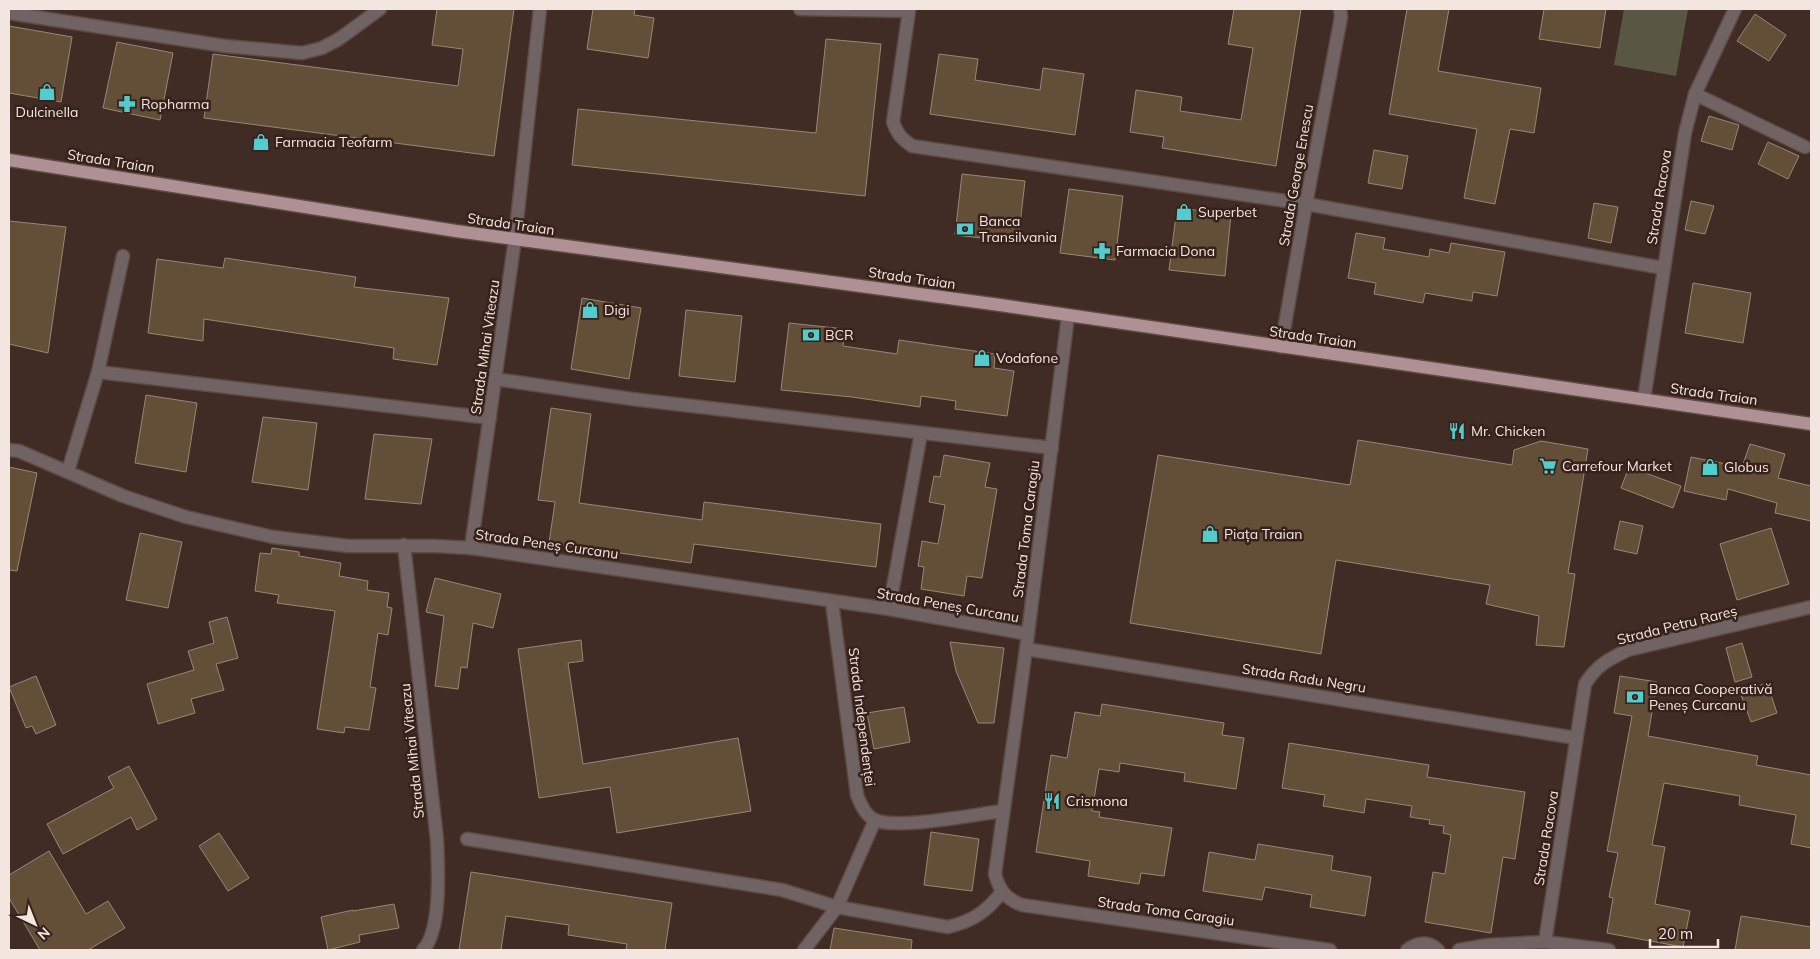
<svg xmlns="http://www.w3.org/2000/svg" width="1820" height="959" viewBox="0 0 1820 959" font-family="Mulish,sans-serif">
	<rect width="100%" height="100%" fill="#412c25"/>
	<polygon fill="#595743" points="1624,9 1688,9 1676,76 1614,65"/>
	<g fill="#634f38" stroke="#988774">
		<polygon points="437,9 514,9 494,156 204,118 213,54 458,86 463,49 432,45"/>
		<polygon points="593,9 635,9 634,15 654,18 648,58 587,49"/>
		<polygon points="1234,9 1301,9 1276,166 1162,148 1164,137 1130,132 1136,90 1182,97 1180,111 1241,120 1253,48 1228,44"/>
		<polygon points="1407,9 1449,9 1438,71 1541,88 1534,133 1510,129 1495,204 1464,198 1477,129 1389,114"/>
		<polygon points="1544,9 1606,9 1600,48 1539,39"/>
		<polygon points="1755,14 1786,35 1769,61 1737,41"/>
		<polygon points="9,26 72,37 61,102 9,93"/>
		<polygon points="826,39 881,44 865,196 572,165 578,109 816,133"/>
		<polygon points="117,42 173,53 160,120 103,108"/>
		<polygon points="939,54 978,59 975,80 1040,90 1043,68 1084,74 1075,135 930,114"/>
		<polygon points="1709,116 1739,125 1732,150 1701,141"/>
		<polygon points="1768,142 1799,156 1788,179 1758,164"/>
		<polygon points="1374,150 1408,156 1402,189 1368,183"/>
		<polygon points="962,174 1025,181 1018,242 955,235"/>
		<polygon points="1069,189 1123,196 1115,260 1060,253"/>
		<polygon points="1691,201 1714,206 1705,234 1685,230"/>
		<polygon points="1594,203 1618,207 1611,243 1588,238"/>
		<polygon points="1177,208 1231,214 1225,276 1169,270"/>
		<polygon points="9,221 66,227 48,353 9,344"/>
		<polygon points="1356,233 1385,238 1383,249 1429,257 1430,249 1449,253 1451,243 1505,252 1497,296 1473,292 1472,301 1425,293 1423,303 1374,294 1376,283 1348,278"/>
		<polygon points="225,258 356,277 354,287 449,298 437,365 393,359 394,348 204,319 203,341 148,333 157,259 223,268"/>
		<polygon points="1693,283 1751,293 1743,343 1685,333"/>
		<polygon points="582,298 641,308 629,379 571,369"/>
		<polygon points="686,310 742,316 735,382 679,376"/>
		<polygon points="789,323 845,329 843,346 897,354 899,340 995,354 994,368 1014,371 1007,416 955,409 956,401 921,396 920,407 852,397 781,390"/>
		<polygon points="146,395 197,403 186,472 135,463"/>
		<polygon points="551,408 591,414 579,503 702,520 704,502 881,524 876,567 694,544 691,563 549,543 555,502 538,500"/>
		<polygon points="263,417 317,423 308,490 252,482"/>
		<polygon points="374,434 432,439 421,504 365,499"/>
		<polygon points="1358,440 1512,465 1514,450 1541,441 1588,449 1568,573 1575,574 1564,647 1536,645 1539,616 1486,604 1490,585 1336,560 1321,654 1130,623 1158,455 1350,485"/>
		<polygon points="1750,444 1785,454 1778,478 1811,486 1811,521 1775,513 1777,503 1728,489 1726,500 1684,491 1691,457 1742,467"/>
		<polygon points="944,455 990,463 985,487 997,489 982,578 967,576 964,596 921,589 924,567 918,566 922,541 938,544 945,505 929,502 934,476 940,477"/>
		<polygon points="9,467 37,473 17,571 9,570"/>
		<polygon points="1629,467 1681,486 1673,508 1621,488"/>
		<polygon points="1620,521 1643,526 1637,554 1614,549"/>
		<polygon points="1771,528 1789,584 1737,600 1720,544"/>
		<polygon points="140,533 182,542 168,608 126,600"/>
		<polygon points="272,548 299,552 299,556 341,563 339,576 368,581 367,590 389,593 387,607 392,608 388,635 378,633 370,687 376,688 369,730 345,727 344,733 317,729 335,611 277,603 279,595 255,591 260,553 271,554"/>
		<polygon points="435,578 501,594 493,628 473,623 467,668 461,667 458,689 435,686 444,616 426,612"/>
		<polygon points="227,617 238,658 216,664 224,690 191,699 195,713 158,724 147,684 194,670 188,651 214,643 209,622"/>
		<polygon points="581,640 583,661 568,663 583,764 738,738 751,811 617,833 610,787 539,798 518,649"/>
		<polygon points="950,642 1004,648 994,723 978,723 956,671"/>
		<polygon points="1742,643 1752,677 1735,682 1726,648"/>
		<polygon points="36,676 56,725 36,734 32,726 26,728 9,687"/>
		<polygon points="1620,676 1657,682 1648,736 1758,756 1756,765 1811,775 1811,848 1791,844 1796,815 1739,805 1740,796 1664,783 1652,845 1665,847 1655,904 1690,911 1683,947 1607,933 1613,898 1609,897 1618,853 1607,851 1632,716 1614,713"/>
		<polygon points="1767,683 1777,713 1751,722 1740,692"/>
		<polygon points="1102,704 1224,723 1222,735 1244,738 1236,789 1184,781 1185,773 1120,763 1119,772 1099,769 1092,811 1100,812 1099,817 1172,828 1164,876 1141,873 1139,884 1088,876 1090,861 1036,852 1051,755 1067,758 1075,712 1100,716"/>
		<polygon points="904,707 910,742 874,749 867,713"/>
		<polygon points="1289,743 1429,765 1427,777 1525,792 1515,859 1503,857 1491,933 1425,922 1433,872 1445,874 1451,835 1443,833 1444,826 1429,824 1430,820 1410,817 1412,806 1366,799 1364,813 1323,806 1325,795 1282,788"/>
		<polygon points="129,766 157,819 137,830 131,817 63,854 47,824 114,788 108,777"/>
		<polygon points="931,832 979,839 972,891 924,885"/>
		<polygon points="219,833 249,878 228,891 199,846"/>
		<polygon points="1258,844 1333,856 1331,870 1371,877 1365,916 1310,907 1312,895 1265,887 1262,900 1203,891 1209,852 1255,860"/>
		<polygon points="49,851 86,914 108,901 125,928 88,950 40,950 9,898 9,875"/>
		<polygon points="471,872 672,903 665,950 626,950 627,944 568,935 569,925 506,916 501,950 459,950"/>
		<polygon points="394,904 399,928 359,935 360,942 328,950 321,917 353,910 353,911"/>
		<polygon points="1741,916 1811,927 1811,950 1735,950"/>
		<polygon points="834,928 912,940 911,950 830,950"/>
	</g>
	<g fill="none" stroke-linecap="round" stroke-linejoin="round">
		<g stroke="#5d4a43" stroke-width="15">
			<g id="minor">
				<path d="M800,9L909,11L893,122C897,134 902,139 912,146L1306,204L1663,268"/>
				<polyline points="9,13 225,46 302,53 322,48 339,39 380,9"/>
				<polyline points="1695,94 1805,147"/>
				<path d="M1068,316L1026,649L995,874C999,890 1006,899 1022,905L1330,950"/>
				<polyline points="1281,347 1306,204 1341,17 1340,9"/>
				<polyline points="98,372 490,418"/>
				<polyline points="495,379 632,399 1052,448"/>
				<polyline points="1644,399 1685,133 1695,94 1735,9"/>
				<polyline points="9,450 19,451 123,496 186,517 273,537 348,546 435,546 471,548 889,609 1028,634"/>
				<polyline points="68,471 98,372 123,256"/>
				<path d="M404,545L437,840C438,867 442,930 423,950"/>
				<polyline points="471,548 515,239 540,9"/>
				<path d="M832,602L857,795C861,805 865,815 875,820C898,830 976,814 1003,811"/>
				<polyline points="889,609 921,433"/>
				<polyline points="1026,649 1576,738"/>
				<path d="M467,839L782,890L837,907L948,927C973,921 986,912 1002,892"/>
				<path d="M1545,942L1585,684C1597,665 1609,659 1628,650L1811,607"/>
				<polyline points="804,950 837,907 875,820"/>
				<path d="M1407,950C1417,942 1428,941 1438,950"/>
				<polyline points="1459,950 1488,945 1545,942 1609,950"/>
			</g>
		</g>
		<g stroke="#5d4a43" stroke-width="15">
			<polyline id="major" points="9,160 456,231 1000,305 1811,424"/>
		</g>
		<use href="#minor" stroke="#716263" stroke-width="12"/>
		<use href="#major" stroke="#af9094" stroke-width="12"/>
	</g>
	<defs>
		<g id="shop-bare" transform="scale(1.35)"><path d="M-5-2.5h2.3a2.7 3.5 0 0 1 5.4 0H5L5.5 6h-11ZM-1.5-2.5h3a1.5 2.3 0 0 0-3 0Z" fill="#52cdcd" stroke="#37221b" stroke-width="2.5" paint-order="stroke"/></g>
		<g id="pharmacy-bare" transform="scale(1.35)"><path d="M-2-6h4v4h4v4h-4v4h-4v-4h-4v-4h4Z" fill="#52cdcd" stroke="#37221b" stroke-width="2.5" paint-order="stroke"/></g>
		<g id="bank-bare" transform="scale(1.35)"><path d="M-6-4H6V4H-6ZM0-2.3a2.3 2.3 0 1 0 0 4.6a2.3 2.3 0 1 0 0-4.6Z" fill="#52cdcd" stroke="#37221b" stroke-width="2.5" paint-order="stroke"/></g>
		<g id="restaurant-bare" transform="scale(1.35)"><path d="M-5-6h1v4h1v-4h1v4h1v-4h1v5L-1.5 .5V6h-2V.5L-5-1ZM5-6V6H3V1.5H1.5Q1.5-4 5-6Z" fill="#52cdcd" stroke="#37221b" stroke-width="2.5" paint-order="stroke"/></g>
		<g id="supermarket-bare" transform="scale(1.35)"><path d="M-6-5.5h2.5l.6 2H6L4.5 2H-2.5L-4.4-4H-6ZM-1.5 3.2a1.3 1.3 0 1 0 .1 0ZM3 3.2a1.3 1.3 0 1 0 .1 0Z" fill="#52cdcd" stroke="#37221b" stroke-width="2.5" paint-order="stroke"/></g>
	</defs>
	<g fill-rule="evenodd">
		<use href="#shop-bare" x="47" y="92"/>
		<use href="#pharmacy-bare" x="127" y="104"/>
		<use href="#shop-bare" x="261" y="142"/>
		<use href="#shop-bare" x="1184" y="212"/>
		<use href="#bank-bare" x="965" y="229"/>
		<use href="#pharmacy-bare" x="1102" y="251"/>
		<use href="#shop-bare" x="590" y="310"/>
		<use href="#bank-bare" x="811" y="335"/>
		<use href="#shop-bare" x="982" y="358"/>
		<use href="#restaurant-bare" x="1457" y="431"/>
		<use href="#supermarket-bare" x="1548" y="466"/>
		<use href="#shop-bare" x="1710" y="467"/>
		<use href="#shop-bare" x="1210" y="534"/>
		<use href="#bank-bare" x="1635" y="697"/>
		<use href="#restaurant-bare" x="1052" y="801"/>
	</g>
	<g text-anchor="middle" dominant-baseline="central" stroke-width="5" stroke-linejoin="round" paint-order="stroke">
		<g font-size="14" fill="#f3e5e0" stroke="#37221b" text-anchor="start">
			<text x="141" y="104">Ropharma</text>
			<text x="47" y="112" text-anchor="middle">Dulcinella</text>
			<text x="275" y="142">Farmacia Teofarm</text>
			<text x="1198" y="212">Superbet</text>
			<text x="979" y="221">Banca<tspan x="979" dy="16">Transilvania</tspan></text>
			<text x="1116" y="251">Farmacia Dona</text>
			<text x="604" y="310">Digi</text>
			<text x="825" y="335">BCR</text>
			<text x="996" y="358">Vodafone</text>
			<text x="1471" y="431">Mr. Chicken</text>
			<text x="1562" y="466">Carrefour Market</text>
			<text x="1724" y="467">Globus</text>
			<text x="1224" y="534">Piața Traian</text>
			<text x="1649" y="689">Banca Cooperativă<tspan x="1649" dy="16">Peneș Curcanu</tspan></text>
			<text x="1066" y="801">Crismona</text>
		</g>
		<g font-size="14" fill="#f3e5e0" stroke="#37221b">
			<text transform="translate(111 161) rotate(9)">Strada Traian</text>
			<text transform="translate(1296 175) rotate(-80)">Strada George Enescu</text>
			<text transform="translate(1659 197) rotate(-81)">Strada Racova</text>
			<text transform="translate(511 224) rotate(8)">Strada Traian</text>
			<text transform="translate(912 278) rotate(8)">Strada Traian</text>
			<text transform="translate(1313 337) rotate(8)">Strada Traian</text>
			<text transform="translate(485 347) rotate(-82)">Strada Mihai Viteazu</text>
			<text transform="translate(1714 394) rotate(8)">Strada Traian</text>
			<text transform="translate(1026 529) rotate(-83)">Strada Toma Caragiu</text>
			<text transform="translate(547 544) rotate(8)">Strada Peneș Curcanu</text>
			<text transform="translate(948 605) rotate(10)">Strada Peneș Curcanu</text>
			<text transform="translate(1677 625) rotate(-14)">Strada Petru Rareș</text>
			<text transform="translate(1304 678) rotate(9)">Strada Radu Negru</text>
			<text transform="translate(862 717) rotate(83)">Strada Independenței</text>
			<text transform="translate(412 751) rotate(-96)">Strada Mihai Viteazu</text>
			<text transform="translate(1546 838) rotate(-81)">Strada Racova</text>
			<text transform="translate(1166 911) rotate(8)">Strada Toma Caragiu</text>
		</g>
	</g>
	<rect width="1820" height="959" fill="none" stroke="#f3e5e0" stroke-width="20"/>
	<g transform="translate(35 924) rotate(137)" stroke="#37221b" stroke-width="4" paint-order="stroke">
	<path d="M0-4L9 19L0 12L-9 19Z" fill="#f3e5e0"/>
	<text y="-8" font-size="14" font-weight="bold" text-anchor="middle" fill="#f3e5e0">N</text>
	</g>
	<path d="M1650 939v8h68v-8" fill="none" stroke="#f3e5e0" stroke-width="2.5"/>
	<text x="1658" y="939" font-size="15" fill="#f3e5e0" stroke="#37221b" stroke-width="4" paint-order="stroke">20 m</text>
</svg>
